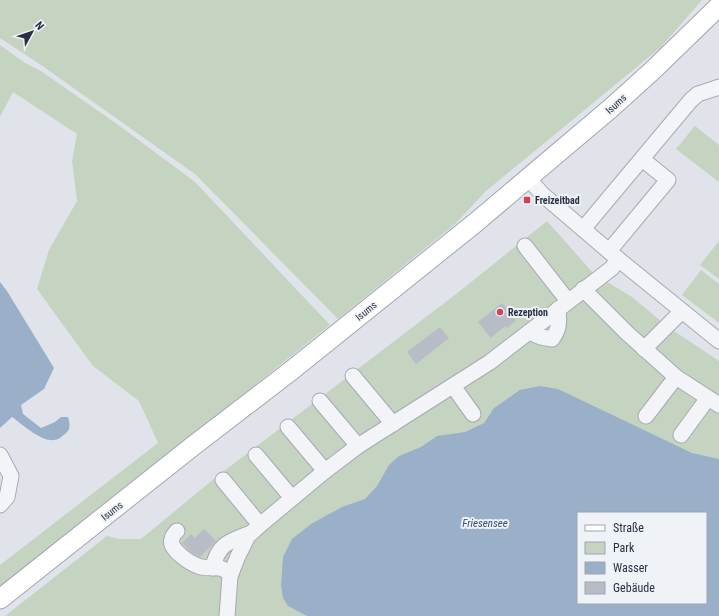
<svg xmlns="http://www.w3.org/2000/svg" width="719" height="616" viewBox="0 0 719 616" font-family="'Roboto Condensed',sans-serif">
	<rect width="100%" height="100%" fill="#e0e3e9"/>
	<g fill="#c5d3c1" fill-rule="evenodd">
		<polygon points="0,0 702,0 661,47 486,191 455,224 338,319 195,174 41,65 0,38"/>
		<polygon points="0,45 25,63 41,71 117,124 195,182 330,325 0,589 0,565 158,443 139,401 93,366 37,289 49,250 77,201 72,161 77,134 13,92 0,117"/>
		<polygon points="695,126 719,145 719,182 676,149"/>
		<path d="M547,221L594,274L632,297L668,327L719,361V616H5L107,536L119,539H141L215,478L460,291ZM578,513H706V603H578Z"/>
		<polygon points="719,241 719,279 700,265"/>
		<polygon points="701,270 719,284 719,323 682,295"/>
	</g>
	<g fill="#9ab0c9" fill-rule="evenodd">
		<path d="M0,282L7,291L54,368L44,389L21,405L23,414L41,428L55,422L61,417H68C70,423 71,430 65,434C61,437 58,440 54,440C41,442 22,424 12,417L0,428Z"/>
		<path d="M540,386L558,389L692,453L719,459V616H307L288,606L283,598L281,585L283,557L292,539L311,524L342,507L365,499L377,486L389,465L399,456L421,447L437,436L465,432L484,423L494,408L520,390ZM578,513H706V603H578Z"/>
	</g>
	<g fill="#b7bcc6">
		<polygon points="502,303 516,321 507,328 505,326 491,338 478,322"/>
		<polygon points="440,327 449,338 416,364 407,352"/>
		<polygon points="204,529 216,541 200,557 191,552 182,543 191,534 195,538"/>
	</g>
	<g fill="none" stroke-linecap="round" stroke-linejoin="round">
		<g stroke="#a5aab3" stroke-width="17">
			<g id="minor">
				<polyline points="529,179 542,194 618,259 719,341"/>
				<polyline points="583,229 691,100 698,94 719,87"/>
				<polyline points="525,246 568,301"/>
				<polyline points="609,251 668,180 642,159"/>
				<polyline points="583,289 627,333 676,377 719,405"/>
				<path d="M529,332L541,337L552,339C560,329 559,321 558,309"/>
				<polyline points="644,349 682,311"/>
				<polyline points="353,376 393,424"/>
				<polyline points="453,386 473,414"/>
				<polyline points="320,401 358,446"/>
				<polyline points="646,416 676,377"/>
				<polyline points="288,427 325,471"/>
				<polyline points="681,435 708,398"/>
				<polyline points="0,455 11,476 7,497 0,505"/>
				<polyline points="256,455 292,498"/>
				<polyline points="223,480 260,525"/>
				<path d="M177,531C175,533 172,536 172,539C168,549 190,563 198,566C205,569 213,567 220,568C224,569 228,572 231,574"/>
				<path d="M213,568C217,544 230,541 251,533"/>
				<polyline points="227,616 230,576 238,556 248,536 260,525 325,471 358,446 490,362 612,268 618,259"/>
			</g>
		</g>
		<g stroke="#9fa7b5" stroke-width="21">
			<polyline id="major" points="0,599 193,446 292,370 475,223 611,108 652,71 719,6"/>
		</g>
		<use href="#minor" stroke="#f2f4f7" stroke-width="15"/>
		<use href="#major" stroke="#fff" stroke-width="19"/>
	</g>
	<g fill="#d04355" stroke="#eff2f6" stroke-width="1.5">
		<rect x="523" y="196" width="8" height="8" rx="2"/>
		<circle cx="500" cy="312" r="4"/>
	</g>
	<g text-anchor="middle" dominant-baseline="central" stroke-width="4" stroke-linejoin="round" paint-order="stroke">
		<g font-size="10" fill="#283041" stroke="#eff2f6">
			<text transform="translate(616 104) rotate(-42)">Isums</text>
			<text transform="translate(366 311) rotate(-39)">Isums</text>
			<text transform="translate(112 511) rotate(-38)">Isums</text>
		</g>
		<g font-size="10" font-weight="bold" fill="#283041" stroke="#eff2f6" text-anchor="start">
			<text x="535" y="200">Freizeitbad</text>
			<text x="508" y="312">Rezeption</text>
		</g>
		<g font-size="11" font-style="italic" fill="#324e75" stroke="#eff2f6">
			<text x="485" y="523">Friesensee</text>
		</g>
	</g>
	<rect x="577" y="512" width="130" height="92" fill="#eff2f6" stroke="#9fa4ae"/>
	<rect x="585" y="525" width="20" height="6" fill="#ffffff" stroke="#9fa4ae"/>
	<text x="613" y="532" font-size="12" fill="#283041">Straße</text>
	<rect x="585" y="542" width="20" height="12" fill="#c5d3c1" stroke="#9fa4ae"/>
	<text x="613" y="552" font-size="12" fill="#283041">Park</text>
	<rect x="585" y="562" width="20" height="12" fill="#9ab0c9" stroke="#9fa4ae"/>
	<text x="613" y="572" font-size="12" fill="#283041">Wasser</text>
	<rect x="585" y="582" width="20" height="12" fill="#b7bcc6" stroke="#9fa4ae"/>
	<text x="613" y="592" font-size="12" fill="#283041">Gebäude</text>
	<g transform="translate(32 32) rotate(50)" stroke="#eff2f6" stroke-width="3" paint-order="stroke">
	<path d="M0-3L7 15L0 10L-7 15Z" fill="#283041"/>
	<text y="-6" font-size="11" font-weight="bold" text-anchor="middle" fill="#283041">N</text>
	</g>
</svg>
